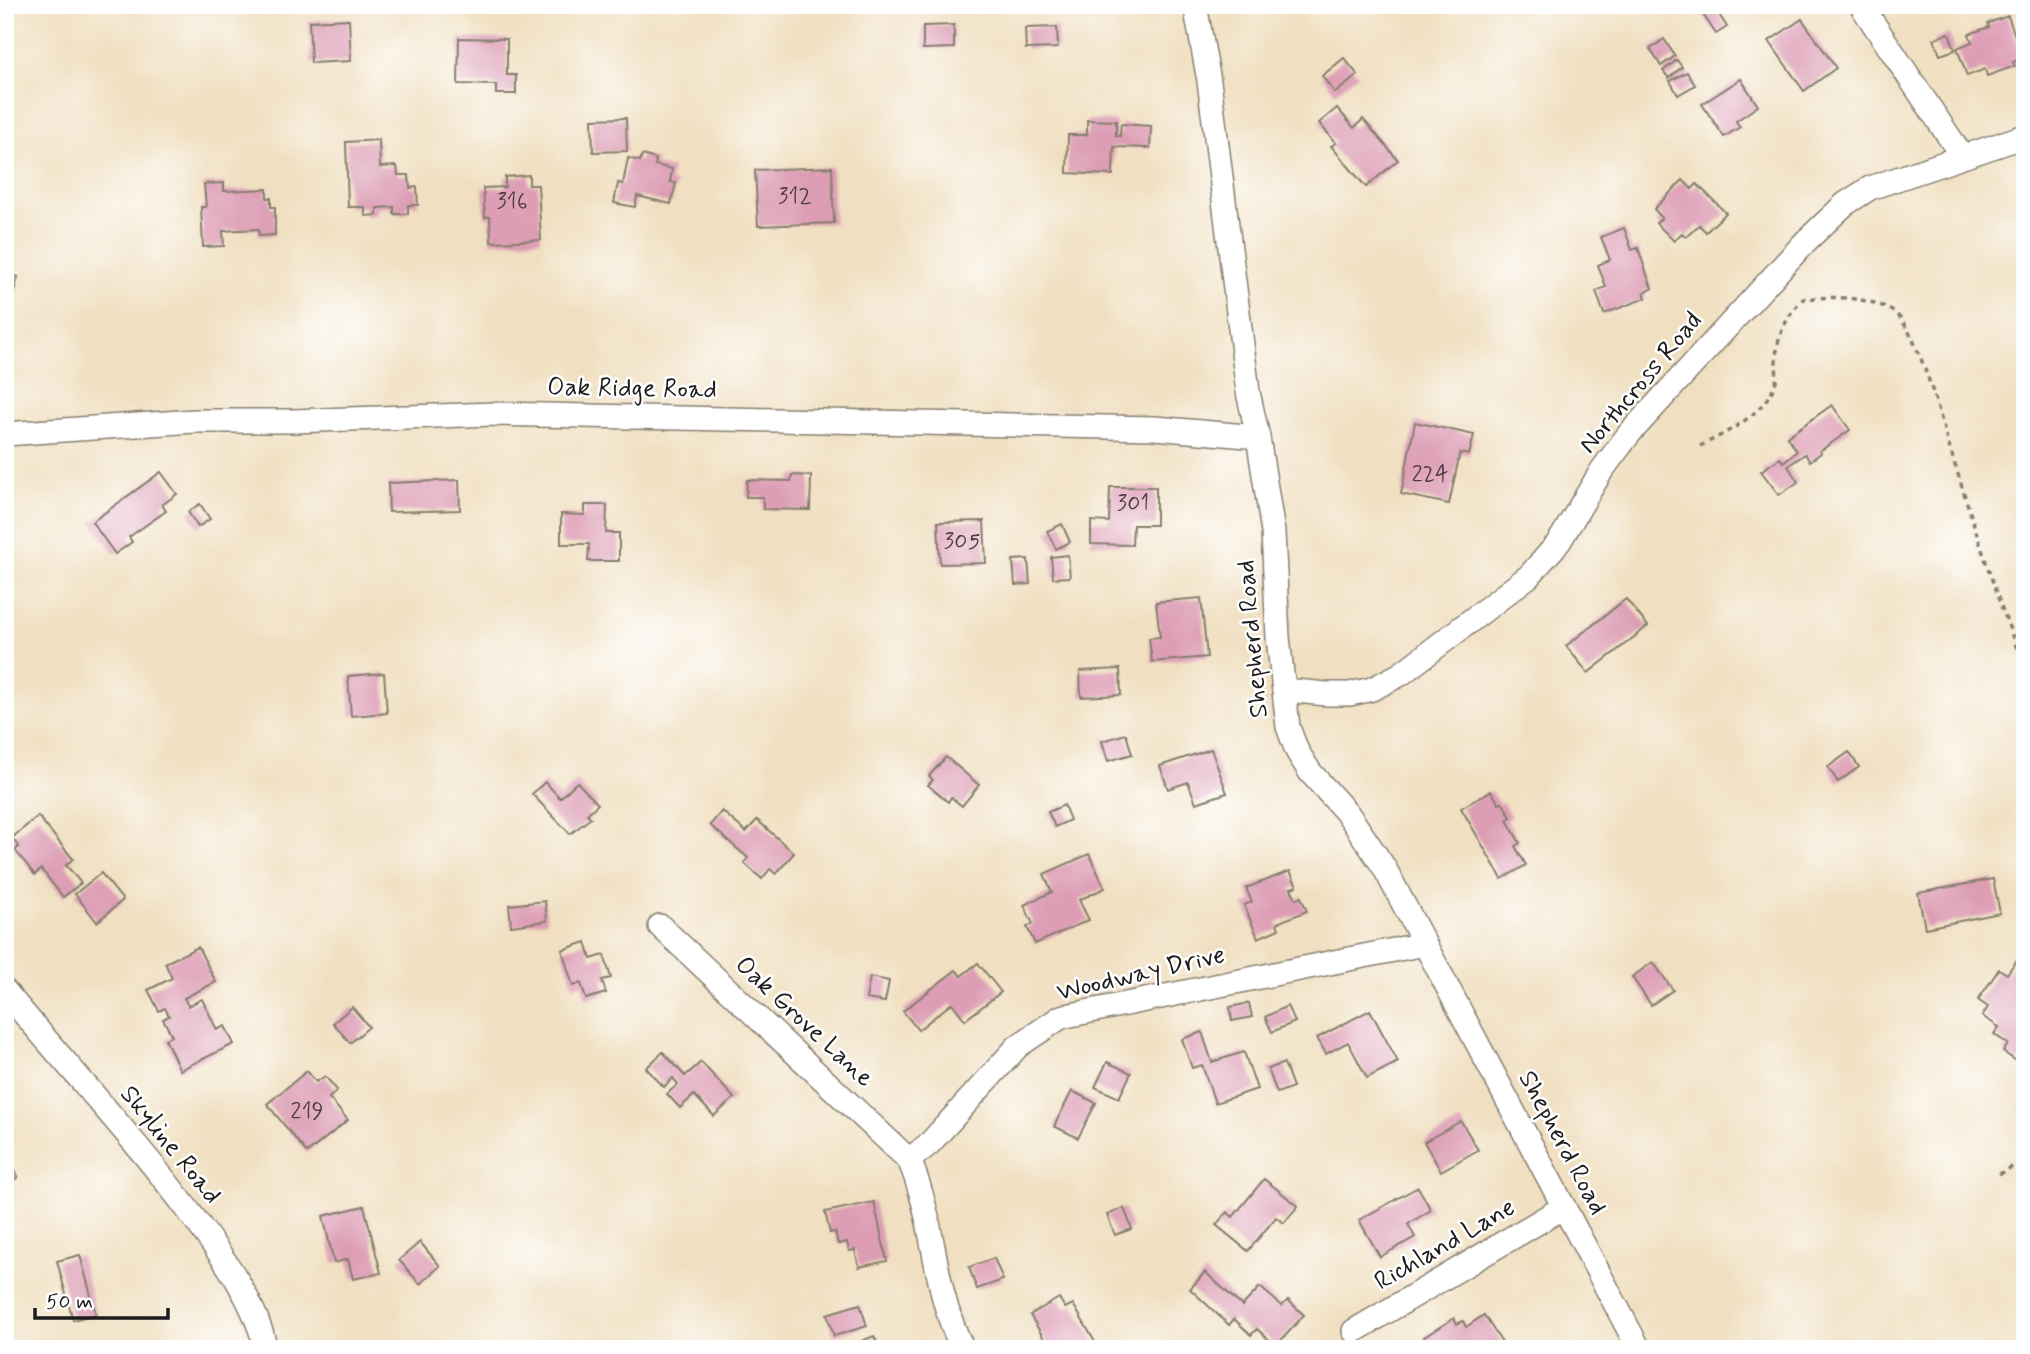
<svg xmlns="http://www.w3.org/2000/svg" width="2030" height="1354" viewBox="0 0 2030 1354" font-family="Mynerve,sans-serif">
	<rect width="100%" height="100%" fill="#fff"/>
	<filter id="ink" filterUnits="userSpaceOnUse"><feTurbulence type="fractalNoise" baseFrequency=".0143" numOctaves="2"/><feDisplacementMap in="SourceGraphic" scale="14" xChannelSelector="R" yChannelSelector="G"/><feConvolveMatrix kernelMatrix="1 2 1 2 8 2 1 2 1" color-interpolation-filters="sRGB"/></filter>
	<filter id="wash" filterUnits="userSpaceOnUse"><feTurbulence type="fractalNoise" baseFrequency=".00686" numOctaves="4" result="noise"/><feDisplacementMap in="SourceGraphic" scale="28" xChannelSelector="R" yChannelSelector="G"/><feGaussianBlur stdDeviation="1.57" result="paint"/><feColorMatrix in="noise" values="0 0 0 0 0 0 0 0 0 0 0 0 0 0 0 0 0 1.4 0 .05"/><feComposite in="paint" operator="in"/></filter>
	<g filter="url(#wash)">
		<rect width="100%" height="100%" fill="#f0dfc0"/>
		<g id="blocks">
			<g fill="#dd9eb5">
				<polygon points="1708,5 1713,5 1727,27 1716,34 1700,10"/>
				<polygon points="2008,16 2023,58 2013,62 2015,66 1987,76 1985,69 1967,76 1957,48 1972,42 1969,34 1989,27 1988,23"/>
				<polygon points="349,19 351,61 311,63 309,21"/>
				<polygon points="1802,19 1836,68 1804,91 1769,41"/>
				<polygon points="954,25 954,48 923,49 923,26"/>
				<polygon points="1057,27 1058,48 1026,49 1025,28"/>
				<polygon points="1949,33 1955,50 1940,55 1934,39"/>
				<polygon points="459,38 507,39 507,75 516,75 516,94 496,94 496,85 458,84"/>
				<polygon points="1664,39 1675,56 1661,66 1650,49"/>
				<polygon points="1344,58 1358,75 1335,93 1322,76"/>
				<polygon points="1677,60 1682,67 1669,78 1663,71"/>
				<polygon points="1687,72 1695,85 1678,95 1670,81"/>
				<polygon points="1741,79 1758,106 1736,121 1740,127 1724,137 1702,104"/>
				<polygon points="1337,108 1354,128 1363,119 1398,160 1366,187 1331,146 1336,143 1319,123"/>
				<polygon points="626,118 627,151 593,152 592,119"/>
				<polygon points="1087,120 1116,121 1116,136 1120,136 1121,124 1151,126 1150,148 1114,147 1113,175 1067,173 1068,135 1087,135"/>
				<polygon points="379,140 380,167 397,166 398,175 409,175 410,188 417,187 418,205 408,205 408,214 394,214 394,207 377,208 377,215 365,216 365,207 348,207 346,142"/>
				<polygon points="642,155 656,159 655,165 672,169 670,182 676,183 671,204 637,196 635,207 614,203 618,183 623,184 628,158 640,161"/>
				<polygon points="832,167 834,223 758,226 755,170"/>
				<polygon points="529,175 529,185 538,185 541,240 491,242 490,217 485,217 483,188 505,187 505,177"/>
				<polygon points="1683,180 1692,189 1697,184 1726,213 1706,232 1699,225 1686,237 1682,233 1674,241 1656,223 1662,218 1654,209"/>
				<polygon points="224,183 224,191 267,189 267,198 271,198 271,207 275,207 275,235 259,236 258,229 223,231 224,246 203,247 201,207 206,207 204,184"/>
				<polygon points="1624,228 1632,250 1638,248 1652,289 1644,292 1646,298 1604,314 1596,291 1606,287 1598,265 1610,260 1601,237"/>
				<polygon points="5,273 18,277 9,310 5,309"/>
				<polygon points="1832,405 1850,430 1820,451 1821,453 1810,461 1805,454 1788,466 1798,482 1779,495 1761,471 1780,458 1783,462 1797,451 1787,437"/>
				<polygon points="1415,422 1474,435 1469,455 1460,453 1449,504 1401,494"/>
				<polygon points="161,472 177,494 162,505 166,511 129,537 132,542 115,554 92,522"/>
				<polygon points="792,475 811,476 810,510 763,509 763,497 746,497 747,480 791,481"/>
				<polygon points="459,480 460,510 389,512 388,483"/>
				<polygon points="1110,487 1156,487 1156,525 1133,525 1132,545 1091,544 1091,521 1109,522"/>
				<polygon points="200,504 210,519 198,527 188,512"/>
				<polygon points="585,505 607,505 606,533 619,533 619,561 588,561 589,544 561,544 561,514 585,515"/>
				<polygon points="984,521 986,563 940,564 938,522"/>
				<polygon points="1062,524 1070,542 1056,549 1047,531"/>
				<polygon points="1068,555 1070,577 1053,578 1051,557"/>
				<polygon points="1028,559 1030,584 1015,585 1013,560"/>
				<polygon points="1201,598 1207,657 1152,662 1149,638 1160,637 1156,602"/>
				<polygon points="1626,599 1648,626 1588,673 1566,646"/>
				<polygon points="1120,669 1121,695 1081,697 1080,671"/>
				<polygon points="384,673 387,713 351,716 348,676"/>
				<polygon points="1126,734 1132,754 1108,761 1102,741"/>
				<polygon points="1211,749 1227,793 1196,803 1188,782 1168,789 1160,766"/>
				<polygon points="1849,752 1859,767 1838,782 1828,767"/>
				<polygon points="946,757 979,785 962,806 951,797 948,802 928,785 933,780 929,776"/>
				<polygon points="545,782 560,798 577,782 598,804 587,814 591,818 570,834 532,794"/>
				<polygon points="1491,791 1499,804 1502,802 1511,817 1507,820 1520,843 1515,846 1526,865 1502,879 1461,808"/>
				<polygon points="1064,805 1070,820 1055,827 1048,812"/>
				<polygon points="722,811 746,832 757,820 794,853 776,874 770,869 762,879 744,863 748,858 710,825"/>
				<polygon points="38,816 73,859 66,865 81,883 63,897 41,869 35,875 15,850 19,847 12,838"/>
				<polygon points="1089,854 1105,888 1079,900 1089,920 1035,944 1027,927 1033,924 1024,905 1052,892 1044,874"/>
				<polygon points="1290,871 1297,886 1291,888 1296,899 1301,897 1307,911 1277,923 1279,929 1258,938 1244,905 1252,902 1246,888"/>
				<polygon points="101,873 123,900 97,922 75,894"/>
				<polygon points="1993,879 2000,913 1925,928 1918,893"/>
				<polygon points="545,901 547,921 511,926 509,905"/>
				<polygon points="586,942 591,959 604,955 611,978 602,980 606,993 586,999 581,983 573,986 562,950"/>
				<polygon points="198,947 216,982 184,998 188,1006 202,999 217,1030 225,1026 234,1044 180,1070 165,1039 172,1036 163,1019 169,1016 165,1008 159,1011 148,990 172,978 165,963"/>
				<polygon points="2025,948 2025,1053 2018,1062 2003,1052 2008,1044 1994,1034 1999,1027 1982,1016 1988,1007 1978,1000 1999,969 2007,974"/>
				<polygon points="1653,962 1673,990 1651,1005 1632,977"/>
				<polygon points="978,963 1001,992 965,1020 952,1003 918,1030 903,1011 956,970 961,976"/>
				<polygon points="870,977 889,981 885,1002 866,999"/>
				<polygon points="1249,1003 1252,1017 1232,1021 1230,1007"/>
				<polygon points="1287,1006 1295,1022 1272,1032 1265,1017"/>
				<polygon points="352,1007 369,1027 350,1043 333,1023"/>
				<polygon points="1370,1010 1398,1062 1367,1078 1348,1042 1326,1054 1317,1038"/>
				<polygon points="1202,1032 1212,1062 1244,1052 1257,1089 1215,1103 1202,1065 1192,1068 1182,1039"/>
				<polygon points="663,1052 685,1076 701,1062 734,1098 714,1116 694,1095 680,1108 667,1094 678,1084 673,1078 664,1087 646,1068"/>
				<polygon points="1107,1062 1131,1073 1119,1098 1095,1087"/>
				<polygon points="1284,1063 1293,1087 1277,1093 1268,1069"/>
				<polygon points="307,1071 316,1082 325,1076 337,1090 329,1098 348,1120 307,1153 267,1104"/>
				<polygon points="1072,1091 1096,1103 1078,1138 1054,1126"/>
				<polygon points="1461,1121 1478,1150 1441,1171 1424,1142"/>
				<polygon points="5,1158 18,1177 5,1186"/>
				<polygon points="1264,1179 1298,1206 1284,1223 1276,1217 1248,1251 1216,1225 1227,1212 1233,1217"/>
				<polygon points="1418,1187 1431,1210 1408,1224 1415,1237 1380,1257 1359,1220"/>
				<polygon points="874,1202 887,1261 859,1267 855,1250 849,1251 847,1242 838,1244 835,1232 830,1233 825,1212"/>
				<polygon points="364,1206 381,1273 353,1279 348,1259 334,1263 323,1216"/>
				<polygon points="1124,1208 1132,1229 1115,1235 1107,1215"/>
				<polygon points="420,1242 440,1266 420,1284 399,1260"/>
				<polygon points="80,1255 96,1314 73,1320 57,1261"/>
				<polygon points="994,1258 1003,1280 977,1289 969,1267"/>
				<polygon points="1205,1272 1242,1306 1260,1287 1282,1306 1288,1300 1304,1315 1276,1346 1257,1329 1251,1335 1234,1319 1229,1325 1190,1289"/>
				<polygon points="1059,1298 1065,1308 1073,1304 1099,1349 1042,1349 1048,1345 1030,1315"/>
				<polygon points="860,1304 867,1326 834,1336 827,1314"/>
				<polygon points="1484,1315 1504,1346 1500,1349 1431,1349 1424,1337 1454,1318 1457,1324 1463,1321 1466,1327"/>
				<polygon points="874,1336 880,1349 856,1349 854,1344"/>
			</g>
		</g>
	</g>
	<g filter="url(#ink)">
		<use href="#blocks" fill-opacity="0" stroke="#867e6e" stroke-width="2"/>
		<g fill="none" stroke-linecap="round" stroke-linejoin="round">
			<g stroke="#867e6e" stroke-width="26">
				<g id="minor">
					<polyline points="1195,5 1209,81 1248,392 1258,437 1273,532 1278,637 1288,727 1297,751 1310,772 1348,814 1384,867 1639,1349"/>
					<polyline points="1861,5 1962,156"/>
					<polyline points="5,434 195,421 292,421 494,414 1155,428 1258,437"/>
					<polyline points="1284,690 1327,694 1350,694 1372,689 1401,674 1529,576 1559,542 1602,470 1629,434 1805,242 1845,204 1870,188 2025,136"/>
					<path d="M660,926L909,1160C936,1220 932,1290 963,1349"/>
					<path d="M5,991C68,1067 135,1139 194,1218C224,1259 254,1298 266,1349"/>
					<polyline points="909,1160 930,1143 1018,1046 1061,1017 1424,944"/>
					<polyline points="1354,1331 1564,1207"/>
				</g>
			</g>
			<g stroke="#867e6e" stroke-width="3.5" stroke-dasharray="5 5" stroke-linecap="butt">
				<path d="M1700,446C1728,432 1763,415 1775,384C1778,378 1776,369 1776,363C1776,337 1786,317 1803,299C1829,296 1875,296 1896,314C1918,334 1940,415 1949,446C1973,521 1995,596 2025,668"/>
				<polyline points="1999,1174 2025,1160"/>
			</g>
			<use href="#minor" stroke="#fff" stroke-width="23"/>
		</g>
	</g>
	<g text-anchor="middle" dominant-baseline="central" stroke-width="5" stroke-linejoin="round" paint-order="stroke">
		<g font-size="23" fill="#4c3c42">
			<text x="795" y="197">312</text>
			<text x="512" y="202">316</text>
			<text x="1430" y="475">224</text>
			<text x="1133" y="504">301</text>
			<text x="962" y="542">305</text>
			<text x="307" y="1112">219</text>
		</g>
		<g font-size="26" fill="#1c1c1c" stroke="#fff">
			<text transform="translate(1641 383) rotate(-50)">Northcross Road</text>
			<text transform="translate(632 389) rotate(1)">Oak Ridge Road</text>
			<text transform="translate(1253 639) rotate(-95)">Shepherd Road</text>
			<text transform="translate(1141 974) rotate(-13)">Woodway Drive</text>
			<text transform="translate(804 1022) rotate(43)">Oak Grove Lane</text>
			<text transform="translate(1562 1143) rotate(62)">Shepherd Road</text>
			<text transform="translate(170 1145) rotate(51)">Skyline Road</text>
			<text transform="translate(1445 1245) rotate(-30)">Richland Lane</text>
		</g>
	</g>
	<rect width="2030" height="1354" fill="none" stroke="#fff" stroke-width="28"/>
	<path d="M35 1308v10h133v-10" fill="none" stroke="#1c1c1c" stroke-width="3.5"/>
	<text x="46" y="1308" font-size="21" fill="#1c1c1c" stroke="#ffffff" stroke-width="5" paint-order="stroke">50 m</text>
</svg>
